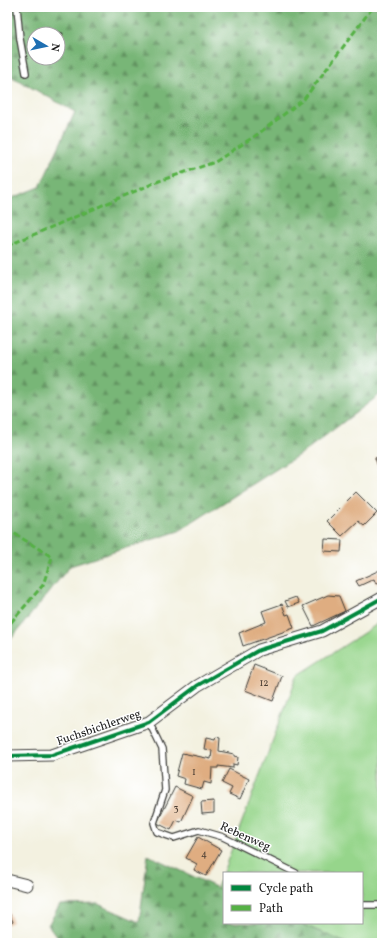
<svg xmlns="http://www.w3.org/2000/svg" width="389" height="950" viewBox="0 0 389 950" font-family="Vollkorn,serif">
	<defs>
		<pattern id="forest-firs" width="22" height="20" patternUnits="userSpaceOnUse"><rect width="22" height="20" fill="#78b677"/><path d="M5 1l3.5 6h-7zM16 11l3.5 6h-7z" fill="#629361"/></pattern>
	</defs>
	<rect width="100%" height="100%" fill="#fff"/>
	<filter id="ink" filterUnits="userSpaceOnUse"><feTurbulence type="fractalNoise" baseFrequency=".025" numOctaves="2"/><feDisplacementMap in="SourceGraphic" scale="8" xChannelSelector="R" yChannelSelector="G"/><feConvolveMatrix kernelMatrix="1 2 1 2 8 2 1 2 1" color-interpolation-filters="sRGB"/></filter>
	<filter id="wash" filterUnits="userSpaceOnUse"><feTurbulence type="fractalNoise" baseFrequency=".012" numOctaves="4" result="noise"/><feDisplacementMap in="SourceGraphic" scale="16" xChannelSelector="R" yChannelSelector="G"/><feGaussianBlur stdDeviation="0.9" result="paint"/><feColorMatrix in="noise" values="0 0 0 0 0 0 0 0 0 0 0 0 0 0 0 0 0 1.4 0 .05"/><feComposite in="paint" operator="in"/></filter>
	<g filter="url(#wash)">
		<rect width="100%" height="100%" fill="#f3f1e0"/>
		<polygon fill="#96d58b" stroke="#597854" points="382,621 382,942 346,943 299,923 362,923 362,873 224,873 224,891 217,888 297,676"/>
		<g fill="url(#forest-firs)" stroke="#4a694a" fill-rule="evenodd">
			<path d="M7,7H382V393L305,451L179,531L70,566L7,644V200L40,187L75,112L7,74ZM34,34H58V58H34Z"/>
			<polygon points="148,855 224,891 224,923 299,923 346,943 62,943 48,925 60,905 98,904 139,922"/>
		</g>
		<g id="blocks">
			<g fill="#dfad81">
				<polygon points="44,29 63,33 59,54 58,34 43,34"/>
				<polygon points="382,456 382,478 375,458"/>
				<polygon points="356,492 377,513 364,526 358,521 342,536 327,521"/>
				<polygon points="325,539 342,540 341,552 324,551"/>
				<polygon points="382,569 382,581 376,584 374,579 359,586 356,581"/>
				<polygon points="328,595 339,596 345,611 313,626 303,606"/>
				<polygon points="296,597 299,603 288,607 285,601"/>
				<polygon points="282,604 286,615 289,614 294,628 243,646 239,633 266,622 262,611"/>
				<polygon points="254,665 282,676 273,701 245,690"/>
				<polygon points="216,737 220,738 219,751 234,754 234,756 238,757 237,765 233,764 233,768 218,766 218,768 212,768 211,784 204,782 202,789 184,784 185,779 176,776 182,753 211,759 212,750 204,749 206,738 215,740"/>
				<polygon points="229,769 249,779 240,799 229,794 232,788 222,783"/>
				<polygon points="175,787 193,796 181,822 176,820 171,830 157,823"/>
				<polygon points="214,801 214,813 202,814 201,802"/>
				<polygon points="198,837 221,850 206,876 194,870 197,864 186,858"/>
				<polygon points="380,838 382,838 382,856 381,856"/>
				<polygon points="7,908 13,922 7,925"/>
			</g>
		</g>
	</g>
	<g filter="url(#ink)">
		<use href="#blocks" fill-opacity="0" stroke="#3c3c39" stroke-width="1"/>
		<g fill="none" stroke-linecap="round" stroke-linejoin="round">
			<g stroke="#3c3c39" stroke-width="8">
				<g id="lane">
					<polyline points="17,7 20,39 26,73"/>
					<polyline points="149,722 162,749 165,790 154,823 157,832 174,838 199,830 223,837 296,873"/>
					<polyline points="362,905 382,905"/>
				</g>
			</g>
			<g stroke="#3c3c39" stroke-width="13">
				<g id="street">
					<polyline points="7,756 52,755 149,722 197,686 259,650 322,631 382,598"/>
					<polyline points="7,880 27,885"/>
				</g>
			</g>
			<use href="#lane" stroke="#fff" stroke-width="5.5"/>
			<use href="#street" stroke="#fff" stroke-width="11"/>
			<g stroke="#55b145" stroke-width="3" stroke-dasharray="6 3" stroke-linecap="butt">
				<polyline points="7,246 159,181 215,162 258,134 304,99 373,7"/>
				<polyline points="7,529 52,557 43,585 7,627"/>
			</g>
			<g stroke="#fff" stroke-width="6">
				<polyline id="cycleway" points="7,756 52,755 149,722 197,686 259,650 322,631 382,598"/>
			</g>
			<use href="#cycleway" stroke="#00873e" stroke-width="4"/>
		</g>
	</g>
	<g text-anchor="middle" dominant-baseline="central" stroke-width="3" stroke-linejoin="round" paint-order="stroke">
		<g font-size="10" fill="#4d4035">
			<text x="264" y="683">12</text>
			<text x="194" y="772">1</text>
			<text x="176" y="808">3</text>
			<text x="204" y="854">4</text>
		</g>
		<g font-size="12" fill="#1c1c1c" stroke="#fff">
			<text transform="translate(99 728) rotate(-19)">Fuchsbichlerweg</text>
			<text transform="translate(245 837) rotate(24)">Rebenweg</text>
		</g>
	</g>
	<rect width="389" height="950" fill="none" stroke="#fff" stroke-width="24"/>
	<rect x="223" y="872" width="140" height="52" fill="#ffffff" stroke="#a4a4a4"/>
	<rect x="231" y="885" width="20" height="6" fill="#00873e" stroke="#a4a4a4"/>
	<text x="259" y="892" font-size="12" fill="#1c1c1c">Cycle path</text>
	<rect x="231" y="905" width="20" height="6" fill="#55b145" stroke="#a4a4a4"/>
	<text x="259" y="912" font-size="12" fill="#1c1c1c">Path</text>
	<g transform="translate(46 46) rotate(99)"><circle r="19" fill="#ffffff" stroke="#a4a4a4"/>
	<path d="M0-3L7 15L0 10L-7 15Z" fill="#1f6fb2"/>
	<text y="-6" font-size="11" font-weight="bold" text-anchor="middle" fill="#1c1c1c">N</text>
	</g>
</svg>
